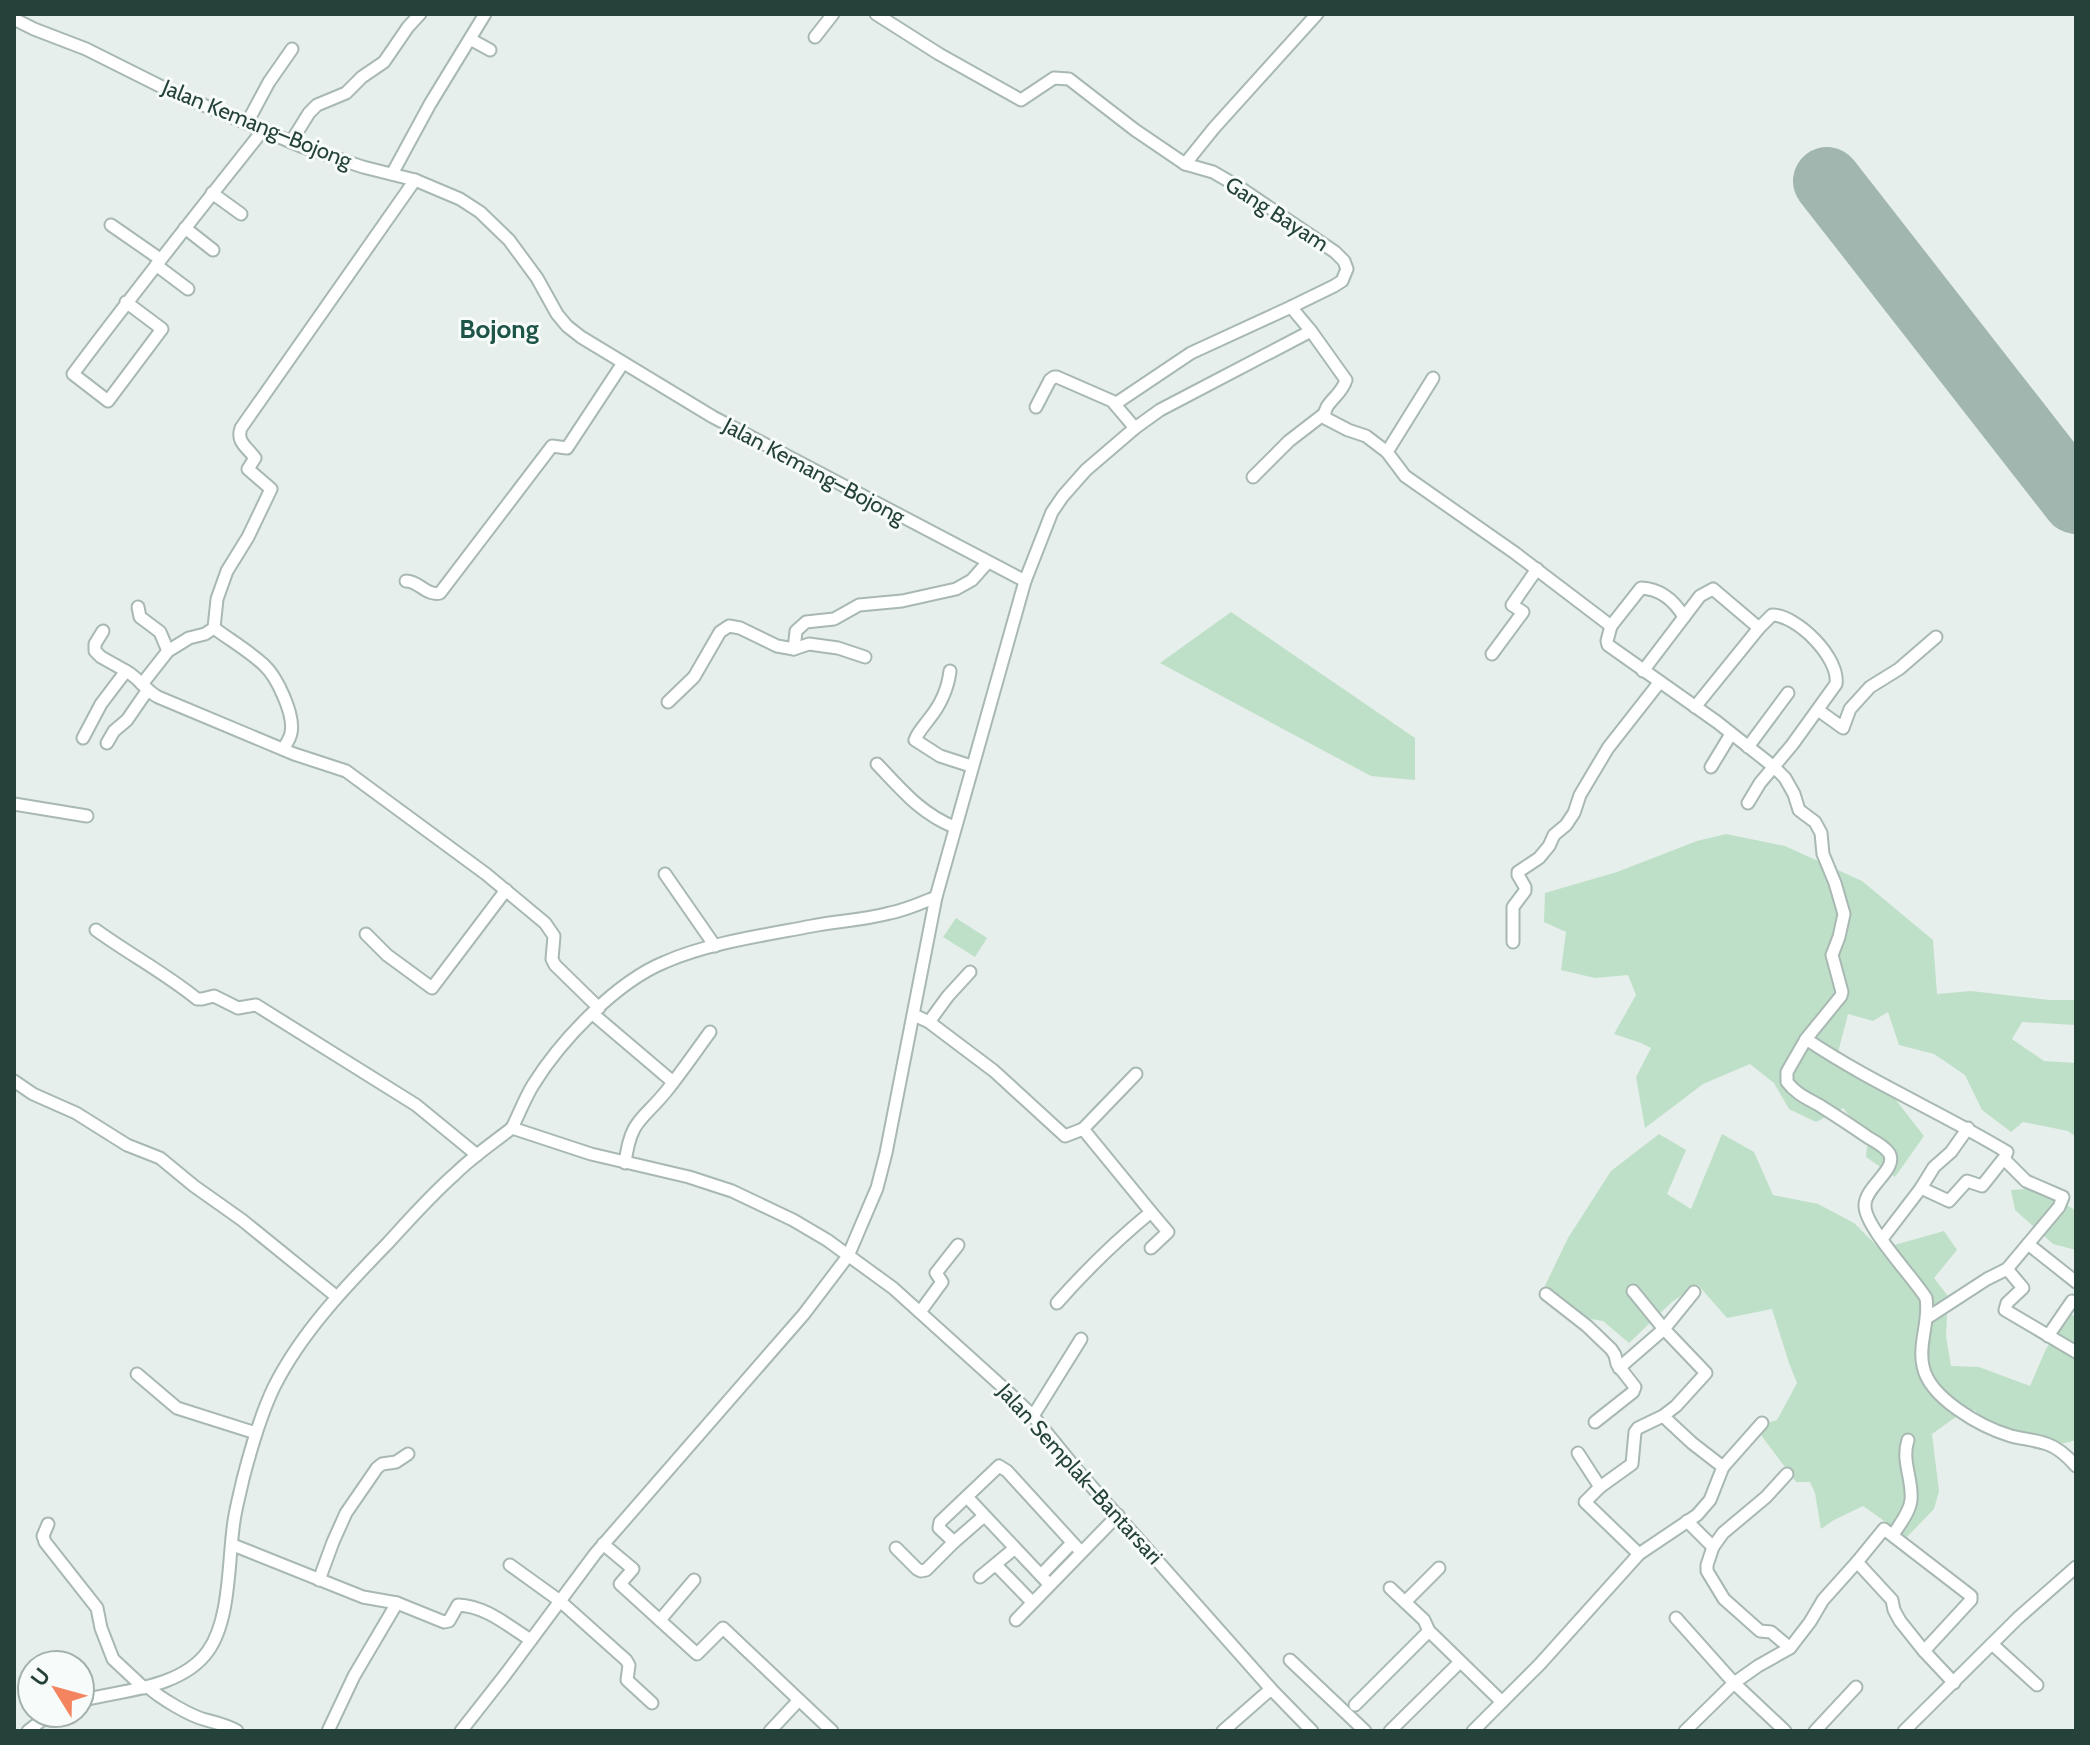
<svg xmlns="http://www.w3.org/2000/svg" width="2090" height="1745" viewBox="0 0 2090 1745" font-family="Cabin,sans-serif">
	<rect width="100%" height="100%" fill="#e6efeb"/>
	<g fill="#bfe0c8">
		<polygon points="1231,612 1415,738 1415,780 1371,776 1160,663"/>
		<polygon points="1726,834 1785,846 1862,881 1933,940 1937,994 1971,991 2049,1000 2076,1000 2076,1025 2022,1022 2012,1039 2044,1061 2076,1063 2076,1137 2068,1131 2023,1122 2011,1132 1982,1110 1965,1075 1934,1054 1899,1045 1888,1012 1873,1021 1848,1014 1836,1060 1866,1082 1895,1099 1924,1136 1895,1177 1866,1157 1868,1138 1843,1108 1816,1122 1789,1109 1774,1083 1750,1064 1703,1084 1645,1128 1636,1077 1651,1048 1641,1043 1614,1034 1636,995 1628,975 1595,978 1561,970 1566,932 1544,922 1545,893 1617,872 1697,841"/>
		<polygon points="956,918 987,938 975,957 943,937"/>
		<path d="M1659,1134L1686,1150L1667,1194L1691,1209L1722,1134L1754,1152L1773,1195L1818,1204L1854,1223L1880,1249L1944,1231L1957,1250L1934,1278L1948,1296L1946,1336L1951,1366L1979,1367L2030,1386L2046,1349L2070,1314L2076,1317V1440C2064,1445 2036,1446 2023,1443C2009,1440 1984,1421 1974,1410L1960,1414L1932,1434L1939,1491L1934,1509L1907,1537L1863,1506L1834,1520L1821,1529L1815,1493L1810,1482H1796L1755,1427L1777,1420L1797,1383L1789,1363L1772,1309L1727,1318L1698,1285L1673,1301L1629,1343L1603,1321L1568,1315L1540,1296L1568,1238L1611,1171Z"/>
		<polygon points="2041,1188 2076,1211 2076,1250 2053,1244 2015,1210 2011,1190"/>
	</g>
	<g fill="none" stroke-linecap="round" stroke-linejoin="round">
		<polyline stroke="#a2b6b0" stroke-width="68" points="1827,181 2076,500"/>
		<g stroke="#a8b8b2" stroke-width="15">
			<g id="minor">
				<polyline points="876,14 939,54 1021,100 1054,78 1069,79 1135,130 1185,164"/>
				<polyline points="14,19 34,29 86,49 170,91 303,147 363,167 415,180 460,199 480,212 509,240 537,278 557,314 567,326 581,337 713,417 1025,581"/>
				<polyline points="815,37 833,14"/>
				<polyline points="470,39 490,50"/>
				<polyline points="247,123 269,82 292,49"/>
				<polyline points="291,142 309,113 317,105 346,93 362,77 384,62 408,27 420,14"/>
				<polyline points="392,174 430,104 485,14"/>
				<polyline points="212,193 241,214"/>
				<polyline points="111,225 160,259"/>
				<polyline points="185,228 213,250"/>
				<polyline points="156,265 188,289"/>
				<path d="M126,302L162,329L108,401L73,374C134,292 199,211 263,130"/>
				<polyline points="1291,307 1334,286 1342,281 1347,269 1344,261 1335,252 1239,187 1213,172 1185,164 1214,128 1317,14"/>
				<path d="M1115,404L1191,353L1291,307L1311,331L1346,380C1341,397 1322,403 1325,418L1348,430L1366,436L1387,452L1405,476L1515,553L1611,626L1607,641L1608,645L1717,722L1774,767L1785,778L1794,794L1799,810L1815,822L1821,833L1823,854L1835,883L1844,914L1839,937L1832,955L1842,992L1841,996L1806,1039C1870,1082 1941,1112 2007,1152L2005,1157L2006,1161L2026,1181L2063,1197L2059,1207L2007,1269L1987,1279L1927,1318"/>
				<polyline points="1036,407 1050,380 1054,377 1057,377 1112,401 1135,428"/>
				<polyline points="1387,452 1433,378"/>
				<polyline points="1253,477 1289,441 1324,414"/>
				<path d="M406,581C419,581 426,596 440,593L552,446L567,448L623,363"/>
				<polyline points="138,607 140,617 160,632 168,651"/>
				<path d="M1611,626L1641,588C1661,589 1674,600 1684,617"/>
				<path d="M214,628C230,640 249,651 264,665C277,677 295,715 291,733C290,739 286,744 283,749"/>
				<polyline points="103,631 95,644 95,651 101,657 126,671"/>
				<polyline points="794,649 796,631 806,622 834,619 859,605 902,601 956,589 972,580 987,563"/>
				<polyline points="1492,654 1523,612 1512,605 1537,569"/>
				<path d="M950,671C948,688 940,706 929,719C924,726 918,732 915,740L940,756L971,766"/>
				<polyline points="1643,671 1700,596 1713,589 1759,628"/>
				<path d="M142,684L168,651L189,638L205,634L214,628L217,599L227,571L248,537L271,489L248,469L255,458C247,447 236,442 241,428L415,180"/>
				<polyline points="668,702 694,677 720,632 729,626 740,628 777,646 794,649 809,644 838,648 865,657"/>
				<path d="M1695,707L1759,628L1772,615C1797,615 1840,658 1836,684L1792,745L1760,783L1748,803"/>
				<polyline points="1818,710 1843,728 1850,709 1870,687 1899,669 1936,637"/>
				<path d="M83,738L101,704L126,671C139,678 145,690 158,697L294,754L346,771L486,874L545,923L554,936L552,959L555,965L599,1008"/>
				<polyline points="107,743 114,731 127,720 147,691"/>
				<polyline points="1748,747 1788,693"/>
				<path d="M877,764C902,790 920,813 954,827"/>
				<polyline points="1711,767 1731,734"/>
				<polyline points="14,804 87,816"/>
				<polyline points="665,874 715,946"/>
				<path d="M96,930C129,954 165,973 197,999H202L214,996L238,1008L256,1005L416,1105L477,1155"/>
				<polyline points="366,934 387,955 432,988 506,890"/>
				<polyline points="1513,942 1513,907 1525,891 1525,887 1518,875 1518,872 1539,858 1549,846 1554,835 1566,825 1574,813 1580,795 1608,748 1659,683"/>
				<polyline points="593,1014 673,1082"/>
				<path d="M914,1015L929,1022L994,1071L1065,1136L1083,1129L1151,1212C1117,1240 1086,1270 1057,1303"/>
				<polyline points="929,1022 948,996 970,972"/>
				<path d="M1806,1039L1787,1072V1082C1797,1095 1809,1099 1822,1107C1838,1117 1853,1127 1869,1138C1876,1142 1884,1146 1889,1153C1899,1169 1864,1187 1865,1206C1865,1227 1913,1277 1926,1298C1930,1321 1918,1343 1923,1366C1929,1398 1981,1427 2011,1436C2023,1439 2035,1440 2047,1444C2059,1448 2068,1457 2076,1466"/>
				<polyline points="14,1081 33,1094 76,1113 127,1145 160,1158 194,1186 242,1220 337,1297"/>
				<path d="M512,1128C519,1114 525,1098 533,1085C561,1040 616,982 665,962C708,943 765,935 812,926C838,921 864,920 890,913C906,910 921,903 936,897"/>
				<polyline points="1083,1129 1136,1074"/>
				<path d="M625,1163C631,1117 643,1121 668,1089C683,1070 696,1051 710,1032"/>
				<polyline points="1921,1188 1949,1201 1967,1181 1982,1186 2005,1157"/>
				<polyline points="1151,1212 1168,1232 1151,1248"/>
				<polyline points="1882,1239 1921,1188 1934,1167 1951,1152 1968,1128"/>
				<polyline points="2028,1244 2076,1282"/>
				<polyline points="2007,1269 2023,1288 2007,1303 2005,1310 2076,1352"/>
				<polyline points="1546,1294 1587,1326 1611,1349 1615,1355 1617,1364 1635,1387 1633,1392 1595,1422"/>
				<polyline points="920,1312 942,1282 936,1273 958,1245"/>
				<polyline points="2048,1336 2072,1301"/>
				<polyline points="1619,1368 1664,1329 1633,1291"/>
				<polyline points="137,1374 177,1408 256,1433"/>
				<polyline points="1033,1416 1081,1339"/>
				<polyline points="1578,1453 1600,1487"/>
				<polyline points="1723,1467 1762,1423"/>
				<polyline points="1787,1474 1766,1497 1723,1533 1713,1547 1707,1565 1707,1571 1724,1599 1760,1631 1771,1632 1790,1648"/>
				<polyline points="967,1497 1049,1584"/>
				<polyline points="1687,1521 1713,1547"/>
				<polyline points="48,1524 43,1536 45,1542 97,1608 101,1628 113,1659 144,1688"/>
				<path d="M1893,1535C1899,1525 1910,1512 1911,1500C1913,1479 1901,1461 1908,1440"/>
				<polyline points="954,1542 939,1528 940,1522 999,1466 1007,1471 1081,1552"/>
				<polyline points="603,1544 633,1569 620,1584 697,1654 723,1628 832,1731"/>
				<path d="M233,1545L363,1597L397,1603L444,1622L449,1621L458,1605C486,1606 508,1626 531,1640"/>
				<polyline points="896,1548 917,1569 921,1571 926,1570 954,1542 984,1516"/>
				<polyline points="1639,1554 1585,1502 1600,1487 1632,1464 1635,1432 1638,1428 1663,1416 1676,1406 1706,1373 1664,1329 1694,1292"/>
				<polyline points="1857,1562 1892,1600 1894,1610 1900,1621 1924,1651 1954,1683"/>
				<polyline points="510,1565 560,1601 626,1660 629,1665 627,1680 652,1703"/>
				<polyline points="996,1565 1032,1602"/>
				<polyline points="1041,1575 1072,1543"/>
				<polyline points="980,1577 1015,1548"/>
				<polyline points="319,1580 333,1542 346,1513 377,1468 382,1464 396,1462 408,1454"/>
				<polyline points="1390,1588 1424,1620 1429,1631"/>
				<polyline points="1405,1602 1439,1568"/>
				<polyline points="1676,1618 1734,1683 1758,1666 1790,1648 1810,1622 1823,1600 1857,1562 1884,1529 1971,1596 1971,1600 1924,1651"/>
				<polyline points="660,1620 694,1580"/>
				<polyline points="1016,1620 1118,1515"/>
				<polyline points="1992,1644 2037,1685"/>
				<polyline points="1290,1660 1365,1731"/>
				<path d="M148,1687C160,1698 190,1716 206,1720C217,1723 227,1725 237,1731"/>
				<path d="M80,1701C121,1690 181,1689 208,1651C231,1619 228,1559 234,1521C236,1507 240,1493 243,1479C251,1448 260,1416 274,1387C301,1333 345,1287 387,1244C409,1220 431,1195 455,1174C472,1157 493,1143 512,1128L591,1154L689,1177L732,1191L793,1220L827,1240L893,1288L1007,1391L1033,1416L1077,1470L1271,1689L1312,1731"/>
				<polyline points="1355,1705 1429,1631 1502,1702"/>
				<polyline points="28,1731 51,1713"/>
				<polyline points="328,1731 354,1676 397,1603"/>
				<polyline points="461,1731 505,1675 595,1554 804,1314 848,1256 877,1188 886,1153 936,897 1025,581 1052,512 1063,496 1086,470 1135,428 1160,410 1311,331"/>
				<polyline points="770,1731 799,1700"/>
				<polyline points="1223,1731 1271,1689"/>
				<polyline points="1390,1731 1460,1662"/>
				<polyline points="1473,1731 1540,1664 1639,1554 1697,1515 1710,1500 1723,1467 1692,1443 1663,1416"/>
				<polyline points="1685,1731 1734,1683 1785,1731"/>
				<polyline points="1815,1731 1856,1687"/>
				<polyline points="1904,1731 2018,1618 2076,1567"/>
			</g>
		</g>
		<use href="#minor" stroke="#fff" stroke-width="11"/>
	</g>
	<g text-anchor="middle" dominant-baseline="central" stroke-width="6" stroke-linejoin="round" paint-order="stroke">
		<g font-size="22" fill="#24423a" stroke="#f7fbf9">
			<text transform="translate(257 124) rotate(22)">Jalan Kemang–Bojong</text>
			<text transform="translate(1277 214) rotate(33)">Gang Bayam</text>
			<text transform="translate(814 471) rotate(28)">Jalan Kemang–Bojong</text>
			<text transform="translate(1080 1474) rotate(48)">Jalan Semplak–Bantarsari</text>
		</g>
		<g font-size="26" font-weight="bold" fill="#1f5548" stroke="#f7fbf9">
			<text x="499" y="329">Bojong</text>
		</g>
	</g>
	<rect width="2090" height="1745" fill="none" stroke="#24423a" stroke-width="32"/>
	<g transform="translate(56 1689) rotate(307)"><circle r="38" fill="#f7fbf9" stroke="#a3b1ad" stroke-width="2"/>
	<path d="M0-6L14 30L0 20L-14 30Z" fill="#f4845f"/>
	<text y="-12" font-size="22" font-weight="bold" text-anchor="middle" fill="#24423a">U</text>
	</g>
</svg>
